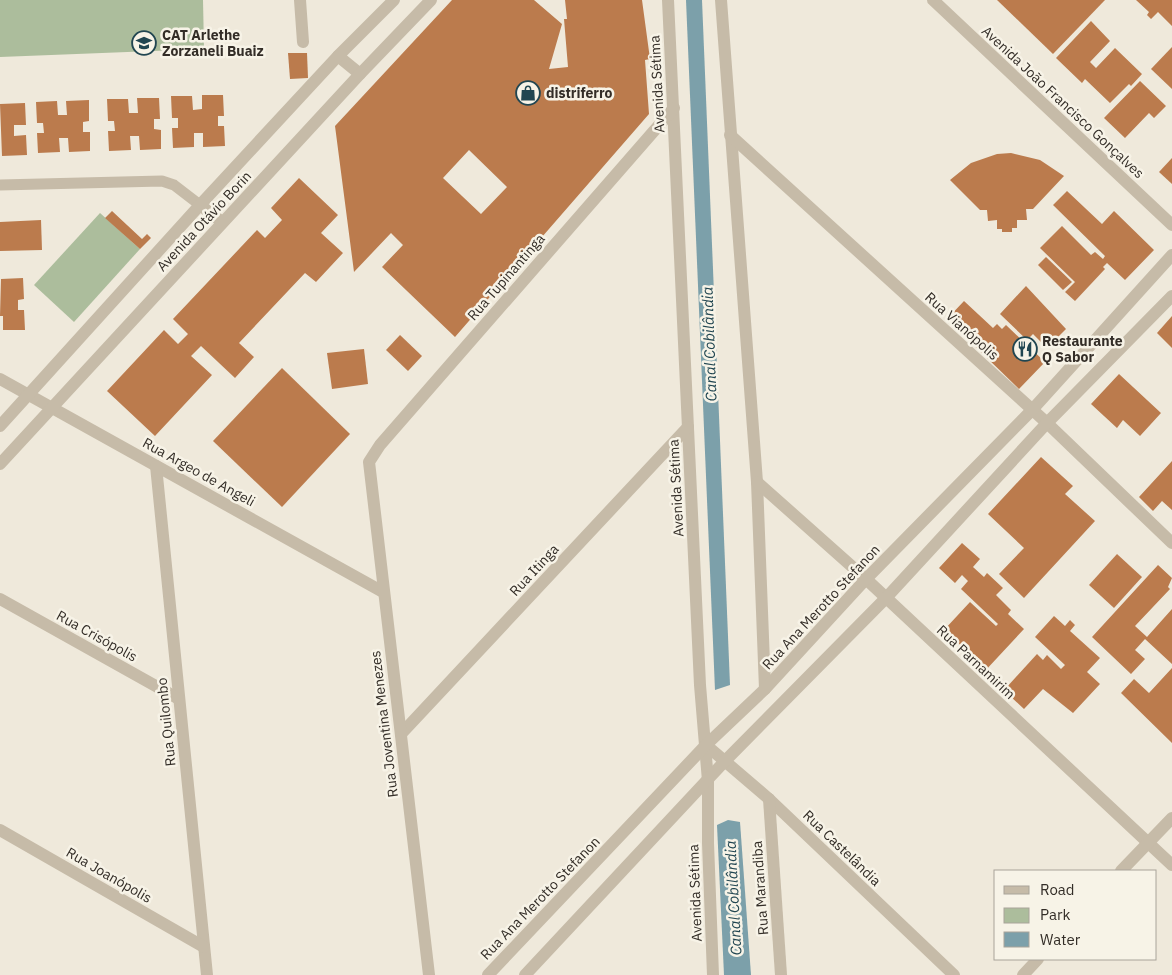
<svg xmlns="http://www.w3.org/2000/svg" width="1172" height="975" viewBox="0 0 1172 975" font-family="'IBM Plex Sans',sans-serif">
	<rect width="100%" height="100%" fill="#efe9db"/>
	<g fill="#acbd9c">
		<polygon points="0,0 203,0 204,49 0,57"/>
		<polygon points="100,213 140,249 74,322 34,285"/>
	</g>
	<g fill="#7ca0aa">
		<polygon points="686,0 702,0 730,685 715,690"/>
		<polygon points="728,820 740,822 751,975 724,975 717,825"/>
	</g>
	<g fill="#bb7b4d" fill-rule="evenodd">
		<path d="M452,0H534L562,24L549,69L568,67L564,19H567L565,0H642L650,59L645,60L649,114L455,337L382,267L403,245L391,233L354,272L335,126ZM469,150L507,187L481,214L443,178Z"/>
		<polygon points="997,0 1105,0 1053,54"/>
		<polygon points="1136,0 1172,0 1172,26 1158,12 1151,19 1147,15 1149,12"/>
		<polygon points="1091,21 1110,41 1090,62 1096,68 1115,48 1142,74 1131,86 1129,84 1110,103 1085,79 1082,83 1056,58"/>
		<polygon points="1172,47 1172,89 1151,69"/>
		<polygon points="288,53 307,53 308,78 290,79"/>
		<polygon points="1140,81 1166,106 1154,118 1149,113 1125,138 1104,118"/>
		<polygon points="202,95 223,95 224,116 218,116 218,126 224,126 225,146 203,147 203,133 194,133 194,147 173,148 172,128 178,128 178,118 172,118 171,96 192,96 193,110 202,109"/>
		<polygon points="137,98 159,98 160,119 154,119 154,129 161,130 161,149 140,150 139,136 130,136 131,150 109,151 108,131 115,131 114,121 108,121 107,99 128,99 129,113 138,113"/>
		<polygon points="89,100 89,121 83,122 83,132 90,132 90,151 69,152 68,138 59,138 60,152 38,153 37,133 44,133 43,123 37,123 36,102 57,101 58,115 67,115 66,101"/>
		<polygon points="25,103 26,125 14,125 14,136 26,135 27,155 2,156 0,104"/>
		<polygon points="1011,153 1040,160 1064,176 1033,209 1026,209 1027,220 1017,220 1017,228 1012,228 1012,232 1002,232 1002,229 997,229 997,220 988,221 987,210 980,210 950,180 971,163 997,154"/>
		<polygon points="1172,158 1172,184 1159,172"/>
		<polygon points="299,178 338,215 321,233 343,253 316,282 305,273 239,343 254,357 235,378 201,346 191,356 212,375 155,436 107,391 164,330 178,344 188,334 173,319 257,230 265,238 282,220 271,208"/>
		<polygon points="1067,191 1102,224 1114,211 1154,250 1125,280 1107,263 1103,267 1105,269 1075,301 1065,292 1075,282 1040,248 1062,226 1091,255 1095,252 1103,259 1105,256 1053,205"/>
		<polygon points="112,211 142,239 147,234 151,238 140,249 105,218"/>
		<polygon points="41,220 42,250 0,251 0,222"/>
		<polygon points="1046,257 1072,282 1063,290 1038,265"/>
		<polygon points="23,278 24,299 18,300 18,310 24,310 25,330 3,330 3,316 0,316 1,279"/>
		<polygon points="1026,286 1066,329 1047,348 1033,334 1027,340 1000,314"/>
		<polygon points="964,301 993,328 997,324 1002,329 1006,325 1045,362 1019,389 947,319"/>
		<polygon points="1172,316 1172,348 1157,333"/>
		<polygon points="400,335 422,356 408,371 386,350"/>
		<polygon points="364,349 368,384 332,389 327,353"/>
		<polygon points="282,368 350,434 282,507 213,441"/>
		<polygon points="1119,374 1161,413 1140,436 1123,420 1117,428 1091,404"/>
		<polygon points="1041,457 1073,486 1065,494 1095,521 1024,598 999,574 1024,548 988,514"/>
		<polygon points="1172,461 1172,510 1162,501 1153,511 1139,497"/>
		<polygon points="962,543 980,559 973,567 984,577 987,573 1003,588 996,595 1011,610 1008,614 1024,629 984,672 967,657 970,654 944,630 970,602 996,626 998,624 961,589 968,581 962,575 955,583 939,568"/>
		<polygon points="1117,554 1142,577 1114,608 1089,585"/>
		<polygon points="1158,565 1172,578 1168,587 1170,589 1135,626 1147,637 1172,609 1172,664 1145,639 1135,650 1145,659 1131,674 1092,637"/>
		<polygon points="1054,616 1065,626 1070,620 1075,625 1070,631 1100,658 1087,672 1100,684 1073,713 1043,689 1024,709 1009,695 1011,692 1006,688 1037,654 1043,660 1047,655 1061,669 1065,665 1035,637"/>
		<polygon points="1172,668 1172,743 1121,693 1134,679 1149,693"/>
	</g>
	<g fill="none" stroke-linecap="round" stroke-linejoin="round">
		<polyline stroke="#c6bba8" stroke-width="11" points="0,185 162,181 174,185 200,205"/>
		<g stroke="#c6bba8" stroke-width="12">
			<polyline points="300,0 303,42"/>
			<polyline points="668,0 700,685 708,781 708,843 713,975"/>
			<polyline points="721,0 757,482 765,689"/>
			<polyline points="730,135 1047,423 1172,543"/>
			<polyline points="200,205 222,222"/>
			<polyline points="0,379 383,592"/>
			<polyline points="156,466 207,975"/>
			<polyline points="757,482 866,579 1172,865"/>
			<polyline points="0,599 179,699"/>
			<polyline points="401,734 688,427"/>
			<polyline points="706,745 769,799 954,975"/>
			<polyline points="769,799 781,975"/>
			<polyline points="0,830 204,947"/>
			<polyline points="1121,871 1172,818"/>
			<polyline points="429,975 369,462 380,445 674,108"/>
			<polyline points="1023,975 1038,959"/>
		</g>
		<g stroke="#c6bba8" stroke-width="12">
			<polyline points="933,0 1172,225"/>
			<polyline points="338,56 360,74"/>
			<polyline points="0,426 200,205 338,56 394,0"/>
			<polyline points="0,464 360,74 431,0"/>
			<polyline points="488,975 706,745 765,689 866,579 1032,410 1172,255"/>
			<polyline points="525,975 725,761 886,598 1047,423 1172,296"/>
		</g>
	</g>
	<defs>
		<g id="school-ring" transform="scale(1.25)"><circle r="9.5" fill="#f7f3e7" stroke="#214651" stroke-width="1.5"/><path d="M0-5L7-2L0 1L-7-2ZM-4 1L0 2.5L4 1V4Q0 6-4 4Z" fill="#214651"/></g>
		<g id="shop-ring" transform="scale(1.25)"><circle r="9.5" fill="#f7f3e7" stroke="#214651" stroke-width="1.5"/><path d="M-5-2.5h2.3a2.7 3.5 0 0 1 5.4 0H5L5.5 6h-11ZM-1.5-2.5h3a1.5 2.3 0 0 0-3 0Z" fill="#214651"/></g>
		<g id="restaurant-ring" transform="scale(1.25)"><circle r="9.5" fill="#f7f3e7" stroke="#214651" stroke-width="1.5"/><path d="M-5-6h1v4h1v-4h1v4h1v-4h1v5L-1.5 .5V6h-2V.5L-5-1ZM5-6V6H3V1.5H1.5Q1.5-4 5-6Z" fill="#214651"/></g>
	</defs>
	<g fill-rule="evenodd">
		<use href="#school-ring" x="144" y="43"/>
		<use href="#shop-ring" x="528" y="93"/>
		<use href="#restaurant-ring" x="1025" y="349"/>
	</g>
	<g text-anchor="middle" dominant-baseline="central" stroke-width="5" stroke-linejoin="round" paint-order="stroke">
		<g font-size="14" font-weight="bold" fill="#332d27" stroke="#f7f3e7" text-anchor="start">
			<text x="162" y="35">CAT Arlethe<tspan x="162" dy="16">Zorzaneli Buaiz</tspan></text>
			<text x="546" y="93">distriferro</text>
			<text x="1042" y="341">Restaurante<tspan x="1042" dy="16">Q Sabor</tspan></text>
		</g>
		<g font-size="14" fill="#332d27" stroke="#f7f3e7">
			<text transform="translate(657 84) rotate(-93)">Avenida Sétima</text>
			<text transform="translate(1063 102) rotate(43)">Avenida João Francisco Gonçalves</text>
			<text transform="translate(204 221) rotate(-47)">Avenida Otávio Borin</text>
			<text transform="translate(506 277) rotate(-49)">Rua Tupinantinga</text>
			<text transform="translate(962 326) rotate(42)">Rua Vianópolis</text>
			<text transform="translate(199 472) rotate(29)">Rua Argeo de Angeli</text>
			<text transform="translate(676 488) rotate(-93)">Avenida Sétima</text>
			<text transform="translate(534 570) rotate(-47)">Rua Itinga</text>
			<text transform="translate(821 607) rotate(-47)">Rua Ana Merotto Stefanon</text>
			<text transform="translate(97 636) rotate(29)">Rua Crisópolis</text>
			<text transform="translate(976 662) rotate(43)">Rua Parnamirim</text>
			<text transform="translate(166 722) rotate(-96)">Rua Quilombo</text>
			<text transform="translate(384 724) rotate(-97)">Rua Joventina Menezes</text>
			<text transform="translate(842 848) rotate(44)">Rua Castelândia</text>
			<text transform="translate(109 875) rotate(30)">Rua Joanópolis</text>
			<text transform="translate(760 888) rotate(-94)">Rua Marandiba</text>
			<text transform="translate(695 893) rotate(-92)">Avenida Sétima</text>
			<text transform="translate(540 898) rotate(-46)">Rua Ana Merotto Stefanon</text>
		</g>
		<g font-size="15" font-style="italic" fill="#214651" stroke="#f7f3e7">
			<text transform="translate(709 344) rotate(-92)">Canal Cobilândia</text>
			<text transform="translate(733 898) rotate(-93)">Canal Cobilândia</text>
		</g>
	</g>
	<rect x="994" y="870" width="162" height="90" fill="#f7f3e7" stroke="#a9a49a"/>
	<rect x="1004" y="886" width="25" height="8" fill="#c6bba8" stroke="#a9a49a"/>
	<text x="1040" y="895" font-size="15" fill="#332d27">Road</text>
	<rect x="1004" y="908" width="25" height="15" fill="#acbd9c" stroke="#a9a49a"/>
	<text x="1040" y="920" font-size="15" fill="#332d27">Park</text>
	<rect x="1004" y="932" width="25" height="15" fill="#7ca0aa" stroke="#a9a49a"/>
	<text x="1040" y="945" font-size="15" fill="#332d27">Water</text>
</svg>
